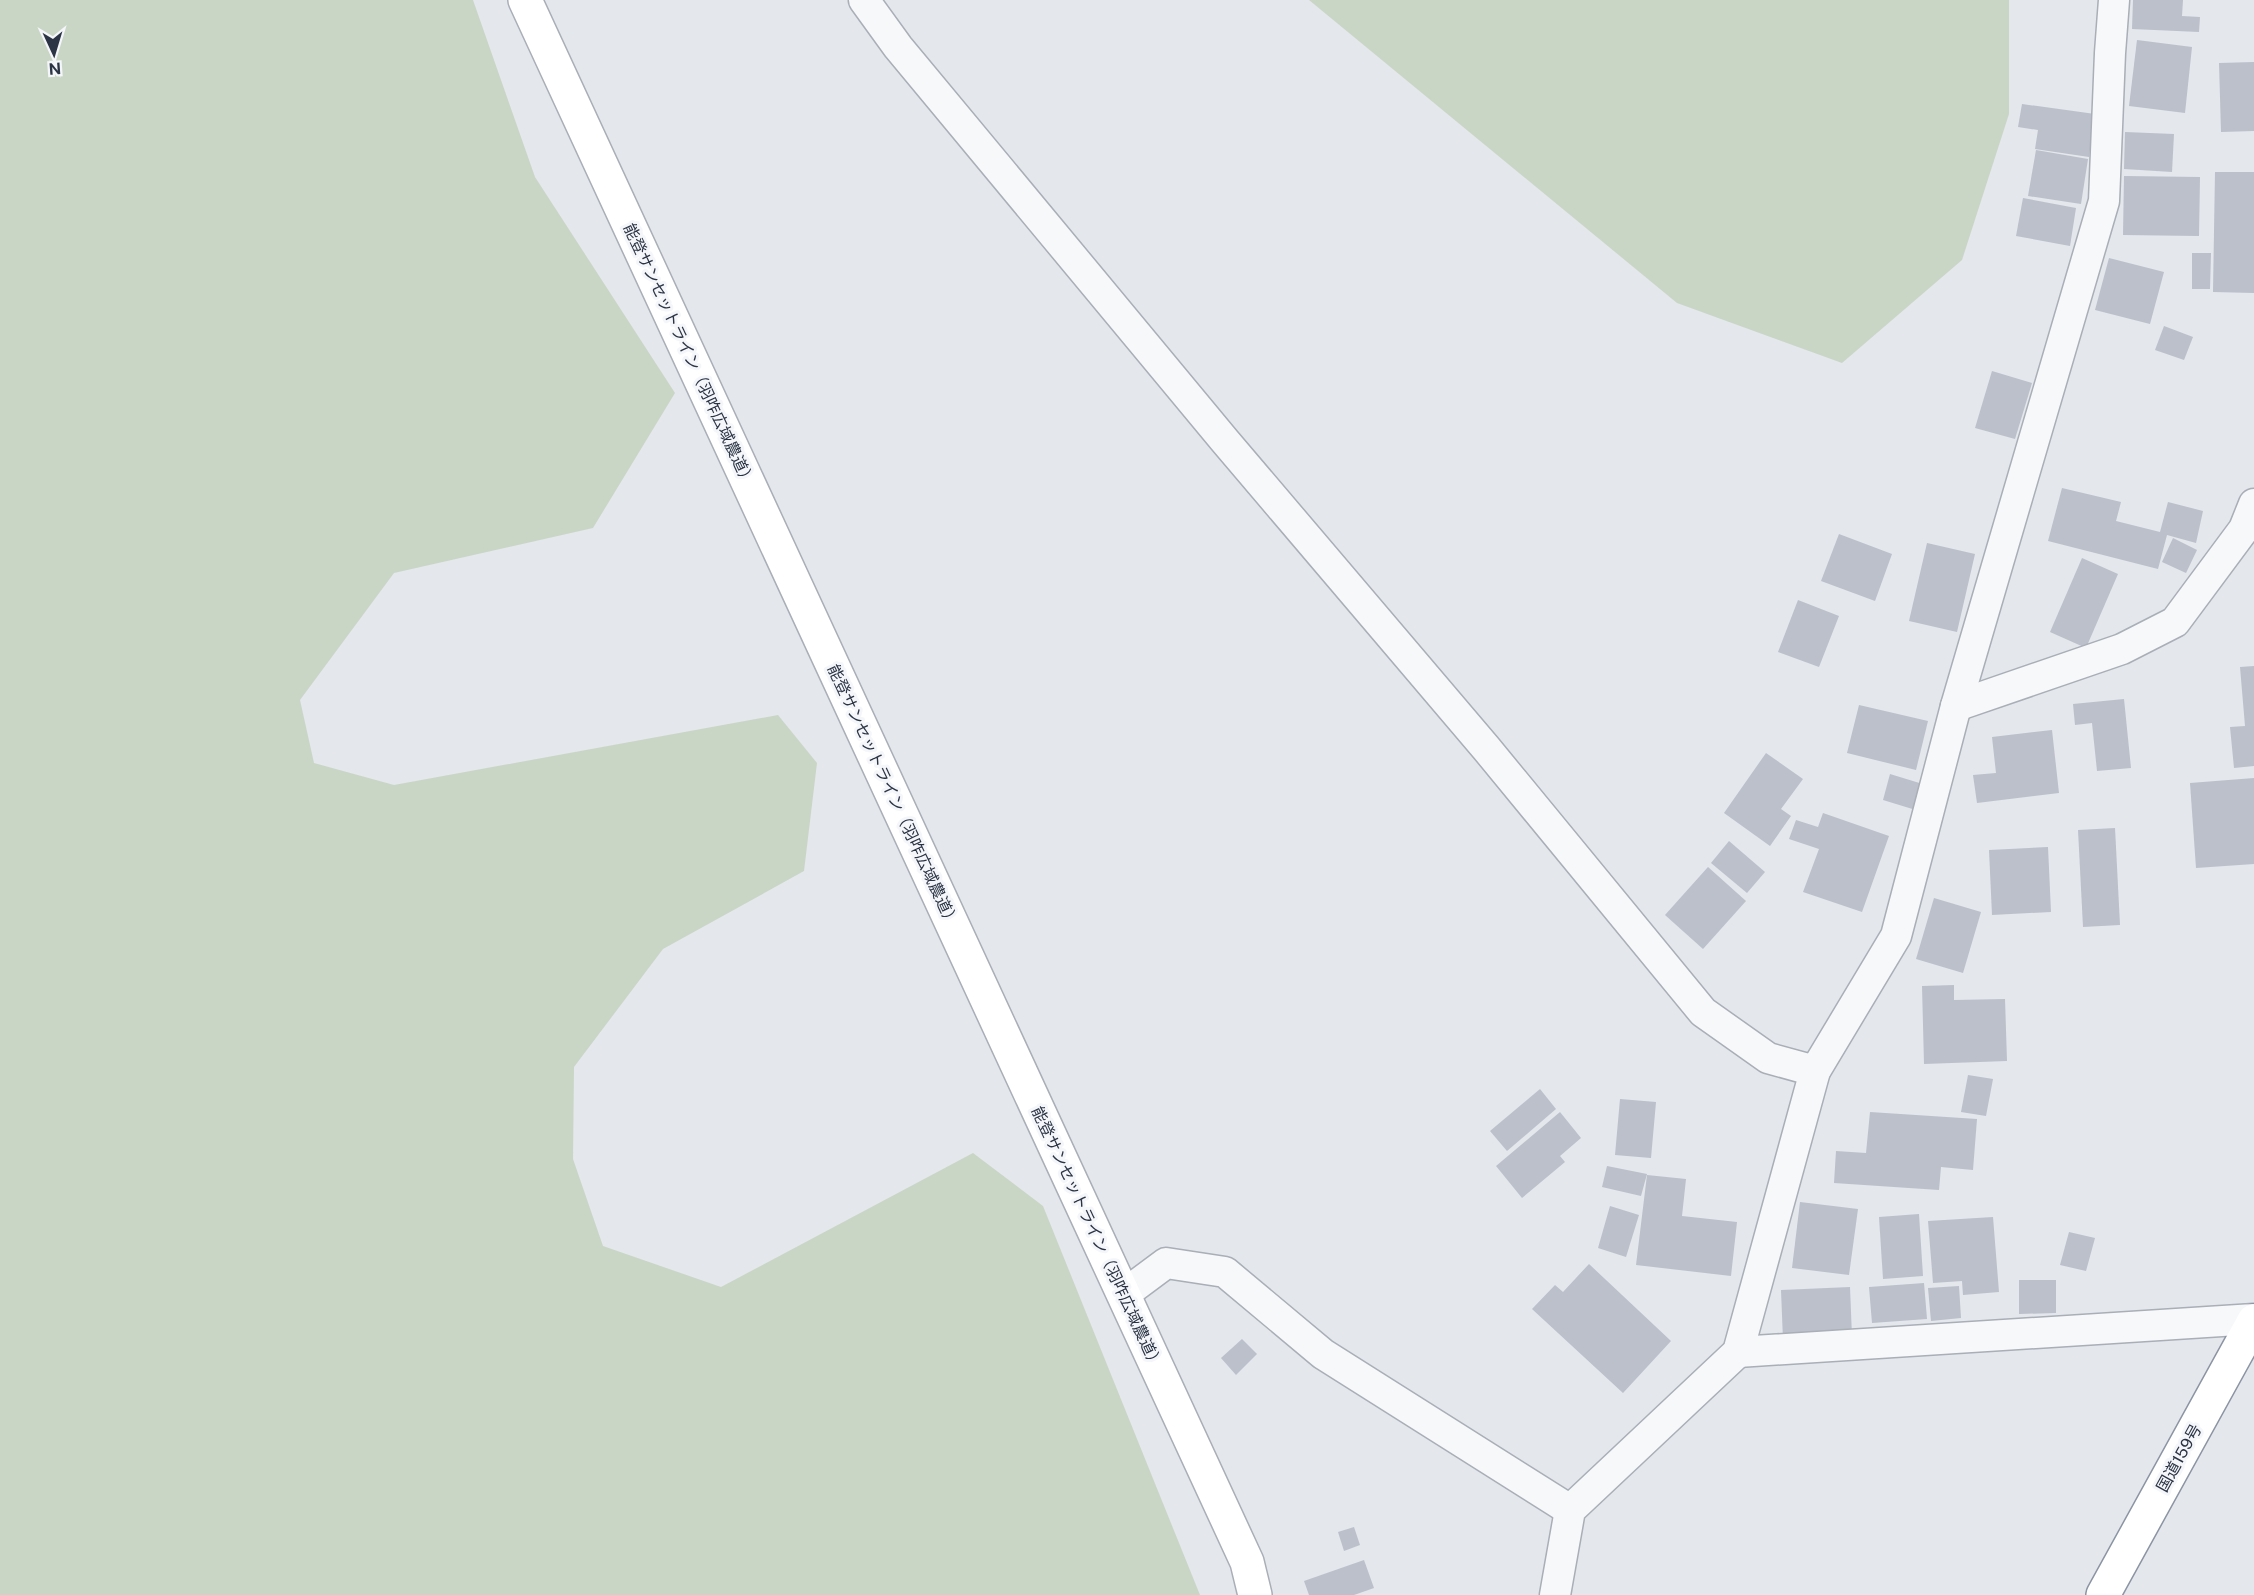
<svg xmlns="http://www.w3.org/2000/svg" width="2254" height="1595" viewBox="0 0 2254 1595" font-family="'Public Sans','Noto Sans JP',sans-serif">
	<rect width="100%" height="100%" fill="#e4e7ec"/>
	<g fill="#c9d6c5">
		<polygon points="0,0 473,0 535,177 675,393 593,528 394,573 300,700 314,763 394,785 778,715 817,763 804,871 663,949 574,1067 573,1159 603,1246 721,1287 973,1153 1043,1206 1200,1595 0,1595"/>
		<polygon points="1309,0 2009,0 2009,114 1962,260 1842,363 1677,303"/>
	</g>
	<g fill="#bbc0ca">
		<polygon points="2133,0 2183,0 2182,16 2200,17 2199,32 2132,29"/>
		<polygon points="2137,40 2192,47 2185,113 2129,106"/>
		<polygon points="2254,62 2254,131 2221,132 2219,63"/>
		<polygon points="2022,104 2095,114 2089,157 2035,149 2038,130 2018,127"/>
		<polygon points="2125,132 2174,134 2172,172 2124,169"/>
		<polygon points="2036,150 2088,159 2081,204 2028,196"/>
		<polygon points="2215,172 2254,172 2254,293 2213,292"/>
		<polygon points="2124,176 2200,177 2199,236 2123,235"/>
		<polygon points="2023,198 2076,208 2070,246 2016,236"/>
		<polygon points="2192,253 2211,253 2210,289 2192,289"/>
		<polygon points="2109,258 2164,272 2150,324 2095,310"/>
		<polygon points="2164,326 2193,337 2184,360 2155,350"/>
		<polygon points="1992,371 2032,383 2015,439 1975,428"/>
		<polygon points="2062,488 2121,502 2116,521 2160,532 2168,502 2203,511 2196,543 2167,535 2158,569 2048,541"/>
		<polygon points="1839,534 1892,554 1875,601 1821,581"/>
		<polygon points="2173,538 2197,550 2186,573 2162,562"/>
		<polygon points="1927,543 1975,554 1957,632 1909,621"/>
		<polygon points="2082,558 2118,574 2086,648 2050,632"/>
		<polygon points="1798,600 1839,616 1819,667 1778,652"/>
		<polygon points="2254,666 2254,766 2234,768 2230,727 2245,726 2240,667"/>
		<polygon points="2124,699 2131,768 2097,771 2092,723 2075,725 2073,704"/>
		<polygon points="1859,705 1928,721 1916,770 1847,753"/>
		<polygon points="2052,730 2059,793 1977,803 1973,775 1996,773 1992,737"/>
		<polygon points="1766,753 1803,779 1781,809 1791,816 1770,846 1724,813"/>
		<polygon points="1890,774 1926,785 1919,811 1883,800"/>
		<polygon points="2254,778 2254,864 2196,868 2190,783"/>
		<polygon points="1823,813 1889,836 1862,912 1803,892 1819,849 1789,839 1796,820 1818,827"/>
		<polygon points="2115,828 2120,925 2083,927 2078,830"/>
		<polygon points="1729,841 1765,872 1747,893 1711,863"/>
		<polygon points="2048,847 2051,912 1992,915 1989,850"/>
		<polygon points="1708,867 1746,901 1703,949 1665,915"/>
		<polygon points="1934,898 1981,912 1963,973 1916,959"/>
		<polygon points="1954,985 1954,1000 2005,999 2007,1061 1924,1064 1922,986"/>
		<polygon points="1968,1075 1993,1079 1986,1116 1961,1112"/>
		<polygon points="1540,1089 1556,1109 1507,1151 1490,1131"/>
		<polygon points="1620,1099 1656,1102 1651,1158 1615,1155"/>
		<polygon points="1560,1112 1581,1138 1560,1156 1565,1162 1522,1198 1496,1166"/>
		<polygon points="1870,1112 1977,1119 1973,1170 1941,1167 1939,1190 1834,1183 1836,1151 1866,1153"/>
		<polygon points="1607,1166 1647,1174 1641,1196 1602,1187"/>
		<polygon points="1647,1175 1686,1179 1682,1216 1737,1222 1731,1276 1636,1265"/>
		<polygon points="1800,1202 1858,1209 1849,1275 1792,1268"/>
		<polygon points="1610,1206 1639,1215 1626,1257 1598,1248"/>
		<polygon points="1919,1214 1923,1276 1883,1279 1879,1217"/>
		<polygon points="1993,1217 1999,1292 1963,1295 1962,1281 1933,1283 1928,1221"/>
		<polygon points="2069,1232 2095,1238 2086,1271 2060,1265"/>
		<polygon points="1589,1264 1671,1341 1623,1393 1532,1309 1555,1285 1563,1292"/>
		<polygon points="2019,1280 2056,1280 2056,1313 2019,1314"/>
		<polygon points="1924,1283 1927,1319 1872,1323 1869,1287"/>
		<polygon points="1959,1286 1961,1318 1931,1321 1928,1288"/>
		<polygon points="1850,1287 1852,1337 1783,1340 1781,1290"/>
		<polygon points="1242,1339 1257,1354 1236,1375 1221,1358"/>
		<polygon points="1354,1527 1360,1545 1344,1551 1338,1532"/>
		<polygon points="1364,1560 1374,1588 1354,1595 1309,1595 1304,1581"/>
	</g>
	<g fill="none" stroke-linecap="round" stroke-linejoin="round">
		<g stroke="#a9aeb7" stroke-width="33">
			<g id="street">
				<polyline points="864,0 898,47 1225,441 1486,748 1703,1012 1768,1058 1815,1071"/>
				<polyline points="1956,706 2122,649 2175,622 2244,529 2254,504"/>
				<polyline points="1123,1295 1166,1263 1225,1272 1323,1354 1570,1510"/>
				<polyline points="1738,1352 2254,1319"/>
				<polyline points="1555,1595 1570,1510 1738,1352 1815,1071 1896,936 1956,706 2104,201 2110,53 2114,0"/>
			</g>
		</g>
		<g stroke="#a9aeb7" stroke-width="36">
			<polyline id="secondary" points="525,0 1247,1562 1255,1595"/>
		</g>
		<g stroke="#8b94a3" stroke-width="36">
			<polyline id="highway" points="2103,1595 2254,1321"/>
		</g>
		<use href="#street" stroke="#f7f8fa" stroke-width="30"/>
		<use href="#secondary" stroke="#fff" stroke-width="33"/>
		<use href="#highway" stroke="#fff" stroke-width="33"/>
	</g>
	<g text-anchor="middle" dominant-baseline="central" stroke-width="6" stroke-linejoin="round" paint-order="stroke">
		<g font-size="16" fill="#2b3445" stroke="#f4f6f9">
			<text transform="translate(689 355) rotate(65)">能登サンセットライン（羽咋広域農道）</text>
			<text transform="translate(893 796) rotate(65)">能登サンセットライン（羽咋広域農道）</text>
			<text transform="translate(1097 1238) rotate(65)">能登サンセットライン（羽咋広域農道）</text>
			<text transform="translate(2179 1458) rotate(-61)">国道159号</text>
		</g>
	</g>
	<g transform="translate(54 54) rotate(176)" stroke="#f4f6f9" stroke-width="4.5" paint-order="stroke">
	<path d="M0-4.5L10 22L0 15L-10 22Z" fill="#2b3445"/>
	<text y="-9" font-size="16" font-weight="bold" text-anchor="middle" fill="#2b3445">N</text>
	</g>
</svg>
